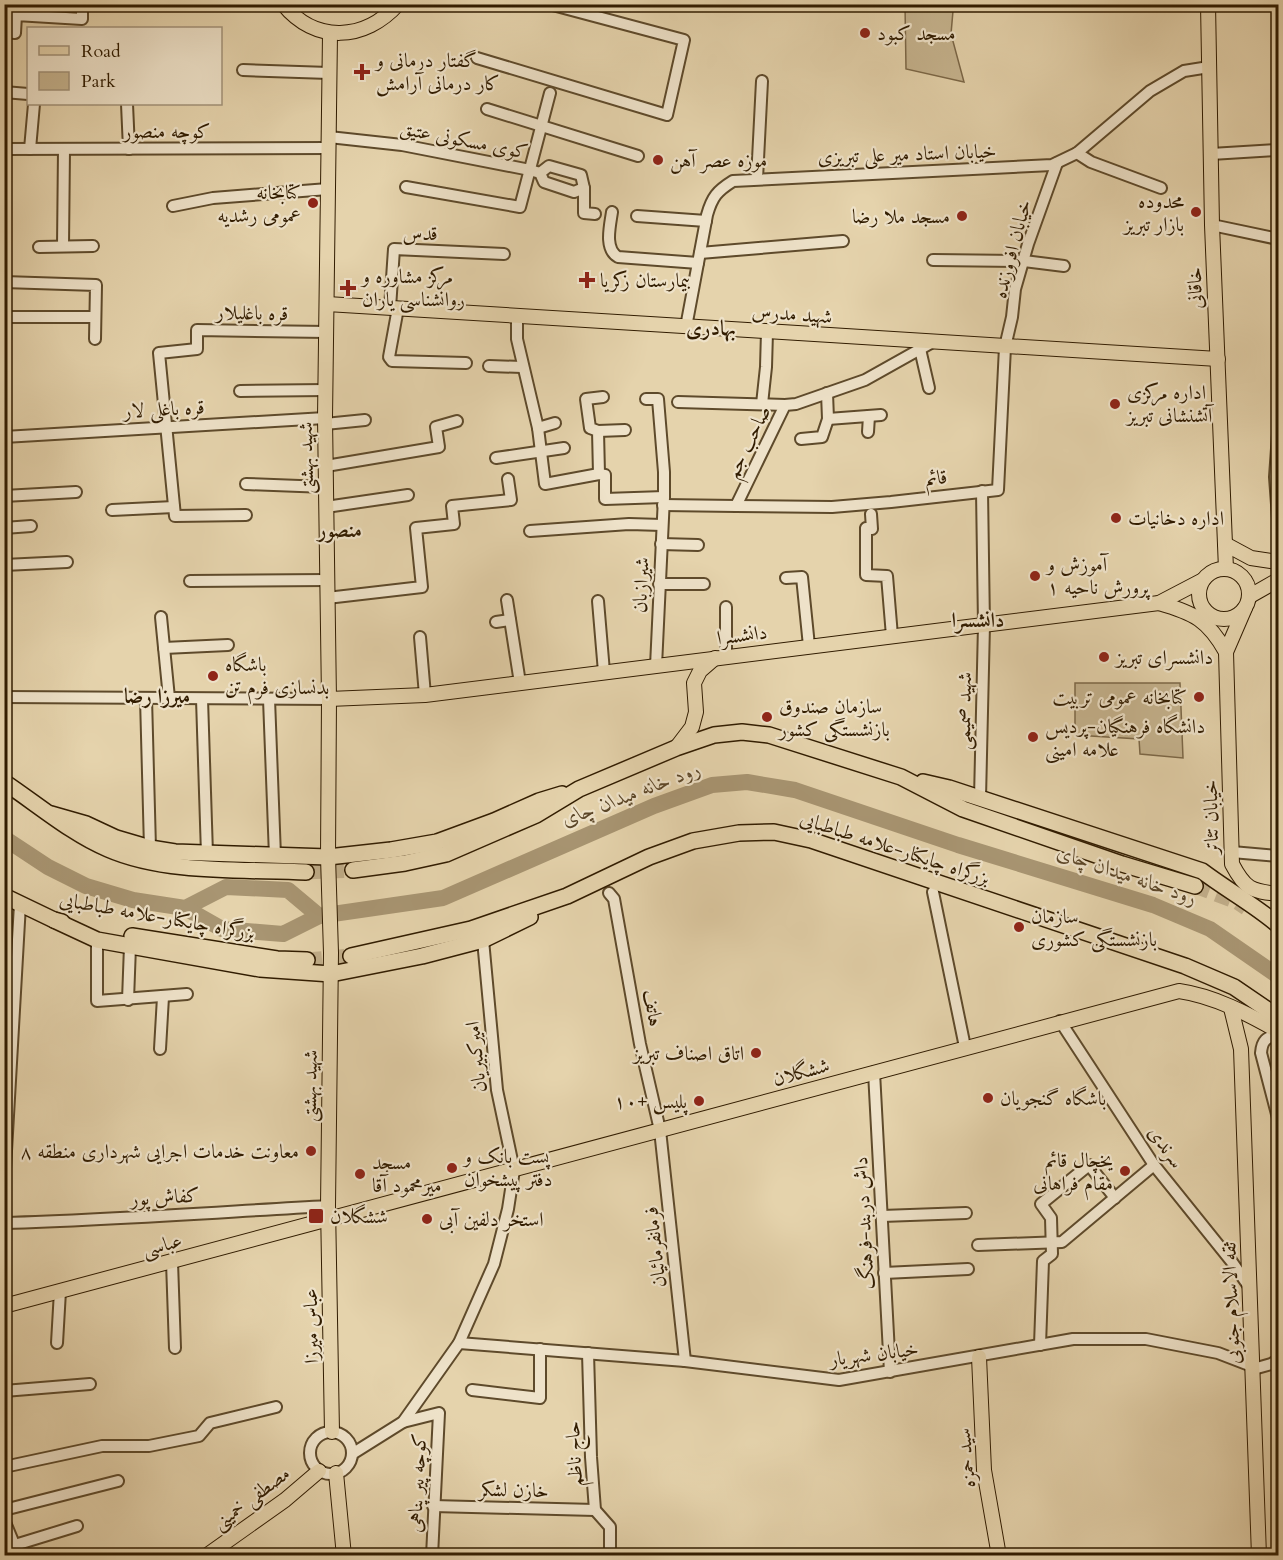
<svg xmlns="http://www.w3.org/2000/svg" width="1283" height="1560" viewBox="0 0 1283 1560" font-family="Cardo,Amiri,serif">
	<rect width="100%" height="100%" fill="#e5d3ac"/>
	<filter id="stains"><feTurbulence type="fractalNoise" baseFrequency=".00333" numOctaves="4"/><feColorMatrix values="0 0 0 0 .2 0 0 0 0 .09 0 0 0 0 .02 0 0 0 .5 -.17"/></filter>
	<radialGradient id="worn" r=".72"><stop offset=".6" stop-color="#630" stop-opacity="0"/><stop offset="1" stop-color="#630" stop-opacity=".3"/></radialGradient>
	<g fill="#c6b48f" stroke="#7c6848" stroke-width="1.5">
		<polygon points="905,5 966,5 966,10 953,11 951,34 964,82 906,69"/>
		<polygon points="1075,683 1180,683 1183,758 1140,754 1139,739 1075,735"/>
	</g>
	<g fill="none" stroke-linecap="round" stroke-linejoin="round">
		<g stroke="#a89572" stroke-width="16">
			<polyline points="4,838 48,867 86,886 133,900 185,908 226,887 288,890 319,916 443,898 654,806 712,785 747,782 795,790 958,845 1153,905 1210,929 1278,976"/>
			<polyline points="185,908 222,929 283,934 319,916"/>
		</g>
		<g stroke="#c1ae8a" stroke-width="15" stroke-dasharray="15 8" stroke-linecap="butt">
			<polyline points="306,872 353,870"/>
			<polyline points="1195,886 1237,902 1246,908"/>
			<polyline points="307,960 351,956"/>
		</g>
		<g stroke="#5e4a2b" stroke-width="14">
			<g id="minor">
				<polyline points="4,32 15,33 16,15 82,19 82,4"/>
				<polyline points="477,58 667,115 684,40 549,4"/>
				<polyline points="243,70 329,73"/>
				<polyline points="4,92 28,94"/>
				<polyline points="127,104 129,149"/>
				<polyline points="487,109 638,156"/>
				<polyline points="329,137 402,145 530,170 540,173 544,182 574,192 584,188"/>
				<polyline points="4,149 329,148"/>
				<polyline points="30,149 34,104"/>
				<polyline points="1077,153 1091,162 1161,188"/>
				<polyline points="1211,154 1278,150"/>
				<polyline points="540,173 549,166 581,175 584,188 584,213 595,214"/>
				<polyline points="757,179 762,81"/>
				<polyline points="406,187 520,207 550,93"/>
				<polyline points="173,206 213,198 328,189"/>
				<path d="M612,212C610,226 604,249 618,257L698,263"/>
				<polyline points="637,216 706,221"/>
				<polyline points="1212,225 1278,239"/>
				<polyline points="63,246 64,149"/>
				<polyline points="39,247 93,246"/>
				<polyline points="700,253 843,241"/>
				<polyline points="933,260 1024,261 1064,266"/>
				<polyline points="4,282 96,285 95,339"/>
				<polyline points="390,308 394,249 504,254"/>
				<polyline points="398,308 389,357 392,361 466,363"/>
				<polyline points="517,316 517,339 538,428 545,484 599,474"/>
				<polyline points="4,317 95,317"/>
				<path d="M686,327L707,215C712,197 717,191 733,181L1052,165L1077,153L1150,91L1184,71L1209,67"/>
				<polyline points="920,349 929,388"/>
				<polyline points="489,366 522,367"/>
				<polyline points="240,391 326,390"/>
				<polyline points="603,397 586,399 590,428 598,431 599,474 605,475 605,499 664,497"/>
				<polyline points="646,399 658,399 664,472 664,497 656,666"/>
				<polyline points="678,402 785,405"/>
				<polyline points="762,404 766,367 767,332"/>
				<polyline points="828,419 881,415"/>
				<polyline points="325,424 365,420"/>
				<polyline points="538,428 555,423"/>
				<polyline points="598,431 625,430"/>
				<polyline points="868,432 869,416"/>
				<polyline points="1278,434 1275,477 1278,518"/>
				<polyline points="4,437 325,418"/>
				<polyline points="801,439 822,437 828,419 827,393"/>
				<polyline points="496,458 564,448"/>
				<polyline points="326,466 439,447 436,427 457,421"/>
				<polyline points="246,484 326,487"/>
				<polyline points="4,496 76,492"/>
				<polyline points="663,505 736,506 785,405 796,404 865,380 931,343"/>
				<polyline points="736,506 832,507 891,502 998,490 1005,347 1012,317 1015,289 1028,244 1057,163"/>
				<polyline points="326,507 408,495"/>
				<polyline points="112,510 174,507"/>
				<polyline points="871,514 872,529 866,528 866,575 887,576 892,636"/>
				<polyline points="246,515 175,516 159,353 197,349 197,330 327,332"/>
				<polyline points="4,528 31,526"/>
				<polyline points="530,531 629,524 662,525"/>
				<polyline points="661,544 698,545"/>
				<polyline points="4,565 67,562"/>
				<polyline points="786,578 802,577 809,646"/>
				<polyline points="190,581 327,580"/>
				<polyline points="659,584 704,584"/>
				<polyline points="327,598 422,587 416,528 454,524 452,506 511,500 508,479"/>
				<polyline points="507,600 520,683"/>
				<polyline points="598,601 604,672"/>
				<polyline points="161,617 169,698"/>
				<polyline points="496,622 510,620"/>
				<polyline points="420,637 425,695"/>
				<polyline points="164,648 228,645"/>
				<polyline points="726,657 726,607"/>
				<polyline points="4,697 329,699"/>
				<polyline points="146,698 150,848"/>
				<polyline points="202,699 207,854"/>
				<polyline points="269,699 275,856"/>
				<polyline points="980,798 984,625 982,491"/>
				<polyline points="1232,852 1278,856"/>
				<polyline points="933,892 965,1047"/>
				<polyline points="609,893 614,899 640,1044 660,1130 685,1361"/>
				<polyline points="97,940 97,1001 187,994"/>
				<polyline points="128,1000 130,946"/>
				<polyline points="1060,1021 1154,1165 1232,1262 1250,1288"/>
				<path d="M1278,1034C1266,1038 1262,1040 1261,1053L1278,1118"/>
				<polyline points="160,1049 163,997"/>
				<polyline points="874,1072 890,1372"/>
				<polyline points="4,1186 20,904"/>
				<polyline points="882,1216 966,1213"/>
				<path d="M4,1223C112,1220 220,1212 328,1206"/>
				<polyline points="978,1245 1062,1242 1154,1165"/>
				<polyline points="172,1262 175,1348"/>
				<polyline points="884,1273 968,1269"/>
				<polyline points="57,1343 60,1291"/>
				<polyline points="459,1343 685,1361 839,1380 1073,1339 1146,1339 1218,1353 1257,1368 1271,1364 1278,1360"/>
				<polyline points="1040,1345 1043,1261 1052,1254 1051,1218 1041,1204 1089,1165 1115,1198"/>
				<polyline points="588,1353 591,1457 595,1510 610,1527 610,1548"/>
				<polyline points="472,1390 540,1398 540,1349"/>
				<polyline points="4,1391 90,1384"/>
				<polyline points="403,1422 439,1413 432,1556"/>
				<circle cx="331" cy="1453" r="21"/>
				<polyline points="352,1454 403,1422 459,1343 494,1264 508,1209 514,1170 497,1090 483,940"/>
				<polyline points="4,1467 102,1446 149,1446 199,1436 210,1423 276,1407"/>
				<polyline points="433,1506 595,1510"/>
				<polyline points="4,1510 118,1481"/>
				<polyline points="4,1520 19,1556"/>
				<polyline points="15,1545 77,1526"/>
			</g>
		</g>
		<g stroke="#311c00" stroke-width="16">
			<g id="major">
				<path d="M283,4C315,44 365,41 398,4"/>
				<polyline points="1208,4 1212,225 1226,569"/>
				<polyline points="330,34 325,418 329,699 328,857 331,953 328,1206 332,1432"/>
				<polyline points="327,304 1218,359"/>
				<polyline points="1225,544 1251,558 1271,561"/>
				<circle cx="1224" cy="594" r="25"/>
				<polyline points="1250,596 1278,580"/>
				<path d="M1159,603C1194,613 1208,620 1226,652"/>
				<path d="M1245,608L1226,652L1232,864C1245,889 1251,891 1278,894"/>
				<polyline points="329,699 425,695 1159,603 1203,580"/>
				<polyline points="676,748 692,727 696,712 694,683 700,671 715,658"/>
				<polyline points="1231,1008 1241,1049 1259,1556"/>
				<path d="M4,1306L1179,991C1214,996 1248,1014 1278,1031"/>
				<polyline points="979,1357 984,1470 999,1556"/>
				<polyline points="336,1473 344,1556"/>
				<polyline points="206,1556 285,1500 319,1471"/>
			</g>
		</g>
		<g stroke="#311c00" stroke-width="18">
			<g id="highway">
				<path d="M4,782C37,804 72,834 108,849C165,874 244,869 306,872"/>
				<path d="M923,782L949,788L1202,871C1227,890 1255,905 1278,925"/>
				<polyline points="51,814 86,824 116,838 150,848 175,852 328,857 391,850 437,842 494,821 539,801 562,794"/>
				<polyline points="353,870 405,863 446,854 536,815 579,789 676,748 714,735 742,732 769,735 901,777 963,809 1122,864 1195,886"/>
				<polyline points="4,896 54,920 62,922"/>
				<polyline points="54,920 97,940 260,969 331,974 422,956 483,940 530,917"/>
				<polyline points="132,936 277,959 307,960"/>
				<polyline points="351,956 471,929 567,896 649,857 693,841 739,833 774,832 811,840 1185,966 1234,987 1278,1017"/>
			</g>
		</g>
		<use href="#minor" stroke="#eee2c9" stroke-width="10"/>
		<use href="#major" stroke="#e5d3ac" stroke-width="14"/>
		<use href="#highway" stroke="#e5d3ac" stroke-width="15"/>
	</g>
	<g fill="#8f2418" stroke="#eee2c9" stroke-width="2">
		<circle cx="865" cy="33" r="6"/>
		<path d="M359 63h6v6h6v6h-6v6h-6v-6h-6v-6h6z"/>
		<circle cx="658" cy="160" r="6"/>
		<circle cx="313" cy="203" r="6"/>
		<circle cx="1196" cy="212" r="6"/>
		<circle cx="962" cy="216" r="6"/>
		<path d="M584 271h6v6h6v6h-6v6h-6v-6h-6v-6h6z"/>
		<path d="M345 279h6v6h6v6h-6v6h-6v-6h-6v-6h6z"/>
		<circle cx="1115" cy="404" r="6"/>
		<circle cx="1116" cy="518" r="6"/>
		<circle cx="1035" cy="576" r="6"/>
		<circle cx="1104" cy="657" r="6"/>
		<circle cx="213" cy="676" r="6"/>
		<circle cx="1199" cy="697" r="6"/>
		<circle cx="767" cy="717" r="6"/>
		<circle cx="1033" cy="737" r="6"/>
		<circle cx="1019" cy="927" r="6"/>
		<circle cx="756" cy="1053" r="6"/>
		<circle cx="988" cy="1098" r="6"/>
		<circle cx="699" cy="1101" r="6"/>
		<circle cx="311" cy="1151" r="6"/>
		<circle cx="452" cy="1168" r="6"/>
		<circle cx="1125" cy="1171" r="6"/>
		<circle cx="360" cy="1174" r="6"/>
		<rect x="308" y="1208" width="16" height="16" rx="3"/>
		<circle cx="427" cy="1219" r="6"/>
	</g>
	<g text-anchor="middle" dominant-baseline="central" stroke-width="4.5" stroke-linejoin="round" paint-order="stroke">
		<g font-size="20" fill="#311c00" stroke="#eee2c9" text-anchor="start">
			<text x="877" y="33">مسجد کبود</text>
			<text x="376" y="60">گفتار درمانی و<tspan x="376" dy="23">کار درمانی آرامش</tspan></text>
			<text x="670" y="160">موزه عصر آهن</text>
			<text x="301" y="192" text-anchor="end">کتابخانه<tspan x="301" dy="23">عمومی رشدیه</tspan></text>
			<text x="1184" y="201" text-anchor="end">محدوده<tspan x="1184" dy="23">بازار تبریز</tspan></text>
			<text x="950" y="216" text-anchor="end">مسجد ملا رضا</text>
			<text x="362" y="276">مرکز مشاوره و<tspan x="362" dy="23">روانشناسی یاران</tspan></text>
			<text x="600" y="280">بیمارستان زکریا</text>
			<text x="1127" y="392">اداره مرکزی<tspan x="1127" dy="23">آتشنشانی تبریز</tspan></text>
			<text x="1128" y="518">اداره دخانیات</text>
			<text x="1047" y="564">آموزش و<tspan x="1047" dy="23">پرورش ناحیه ۱</tspan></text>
			<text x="1116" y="657">دانشسرای تبریز</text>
			<text x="225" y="664">باشگاه<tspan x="225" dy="23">بدنسازی فرم تن</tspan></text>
			<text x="1187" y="697" text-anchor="end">کتابخانه عمومی تربیت</text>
			<text x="779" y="706">سازمان صندوق<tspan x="779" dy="23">بازنشستگی کشور</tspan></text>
			<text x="1045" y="726">دانشگاه فرهنگیان-پردیس<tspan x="1045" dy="23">علامه امینی</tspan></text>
			<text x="1031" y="916">سازمان<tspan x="1031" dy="23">بازنشستگی کشوری</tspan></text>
			<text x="744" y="1053" text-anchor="end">اتاق اصناف تبریز</text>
			<text x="1000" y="1098">باشگاه گنجویان</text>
			<text x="687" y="1101" text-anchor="end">پلیس +۱۰</text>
			<text x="299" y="1151" text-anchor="end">معاونت خدمات اجرایی شهرداری منطقه ۸</text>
			<text x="464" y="1156">پست بانک و<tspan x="464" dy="23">دفتر پیشخوان</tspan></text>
			<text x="1113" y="1160" text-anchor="end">یخچال قائم<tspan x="1113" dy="23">مقام فراهانی</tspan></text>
			<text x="372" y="1162">مسجد<tspan x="372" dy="23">میرمحمود آقا</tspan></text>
			<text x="330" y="1216">ششگلان</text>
			<text x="439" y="1219">استخر دلفین آبی</text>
		</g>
		<g font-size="20" fill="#311c00" stroke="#eee2c9">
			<text x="167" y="131">کوچه منصور</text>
			<text transform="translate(464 140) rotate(11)">کوی مسکونی عتیق</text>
			<text transform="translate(907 154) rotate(-2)">خیابان استاد میر علی تبریزی</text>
			<text x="420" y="233">قدس</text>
			<text transform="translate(1012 249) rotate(-75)">خیابان افروزنده</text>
			<text transform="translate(1195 288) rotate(-92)">خاقانی</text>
			<text transform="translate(252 313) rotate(1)">قره باغلیلار</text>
			<text transform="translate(792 314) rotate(4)">شهید مدرس</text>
			<text transform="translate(164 409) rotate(-3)">قره باغلی لار</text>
			<text transform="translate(748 442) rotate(-64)">صاحب جم</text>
			<text transform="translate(306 458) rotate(-91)">شهید بهشتى</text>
			<text transform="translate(936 478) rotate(-7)">قائم</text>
			<text transform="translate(641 585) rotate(-87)">شیرازبان</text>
			<text transform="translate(742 635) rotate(-7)">دانشسرا</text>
			<text transform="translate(964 711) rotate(-89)">شهید صمیمی</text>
			<text transform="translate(1211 817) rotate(-91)">خیابان تئاتر</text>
			<text transform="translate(895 848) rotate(18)">بزرگراه چایکنار-علامه طباطبایی</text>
			<text transform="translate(157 916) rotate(10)">بزرگراه چایکنار-علامه طباطبایی</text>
			<text transform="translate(653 1008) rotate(81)">هاتف</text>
			<text transform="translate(476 1057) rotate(-96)">امیرکبیریان</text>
			<text transform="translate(801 1072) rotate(-15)">ششگلان</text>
			<text transform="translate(310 1086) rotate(-89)">شهید بهشتى</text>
			<text transform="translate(1166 1147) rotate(55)">سرندی</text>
			<text transform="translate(165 1197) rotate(-3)">کفاش پور</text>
			<text transform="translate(864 1223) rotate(-93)">داش دربند-فرهنگ</text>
			<text transform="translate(162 1245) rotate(-15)">عباسى</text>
			<text transform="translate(655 1247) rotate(-96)">فرمانفرمائیان</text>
			<text transform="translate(1231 1303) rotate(-92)">ثقه الاسلام جنوبی</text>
			<text transform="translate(311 1326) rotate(-91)">عباس میرزا</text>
			<text transform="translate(874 1354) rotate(-7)">خیابان شهریار</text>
			<text transform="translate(574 1454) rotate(-93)">حاج ناظم</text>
			<text transform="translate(966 1458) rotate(-95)">سید حمزه</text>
			<text transform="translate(417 1483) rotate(-87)">کوچه پیر پناهی</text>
			<text transform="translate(514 1490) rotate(1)">خازن لشکر</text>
			<text transform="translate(251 1498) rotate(-37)">مصطفی خمینی</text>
		</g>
		<g font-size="21" font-weight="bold" fill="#311c00" stroke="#eee2c9">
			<text x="711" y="328">بهادری</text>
			<text x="340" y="530">منصور</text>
			<text x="978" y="620">دانشسرا</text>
			<text x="157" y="696">میرزا رضا</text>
		</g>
		<g font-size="21" font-style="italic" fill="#5b4628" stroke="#eee2c9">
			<text transform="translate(631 794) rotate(-21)">رود خانه میدان چای</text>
			<text transform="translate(1127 875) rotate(19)">رود خانه میدان چای</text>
		</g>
	</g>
	<rect width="1283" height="1560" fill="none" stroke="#e5d3ac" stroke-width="24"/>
	<rect x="6" y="6" width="1271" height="1548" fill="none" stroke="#311c00" stroke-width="3"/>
	<rect x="12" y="12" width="1259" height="1536" fill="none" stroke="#311c00" stroke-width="1.5"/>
	<rect x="27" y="27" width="195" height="78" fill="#eee2c9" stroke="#a29379" stroke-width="1.5"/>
	<rect x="39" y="46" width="30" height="9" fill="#e5d3ac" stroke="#a29379" stroke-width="1.5"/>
	<text x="81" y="57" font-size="18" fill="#311c00">Road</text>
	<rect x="39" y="72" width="30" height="18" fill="#c6b48f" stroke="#a29379" stroke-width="1.5"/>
	<text x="81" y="87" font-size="18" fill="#311c00">Park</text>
	<rect width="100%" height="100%" filter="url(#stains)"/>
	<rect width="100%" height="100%" fill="url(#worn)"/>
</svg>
